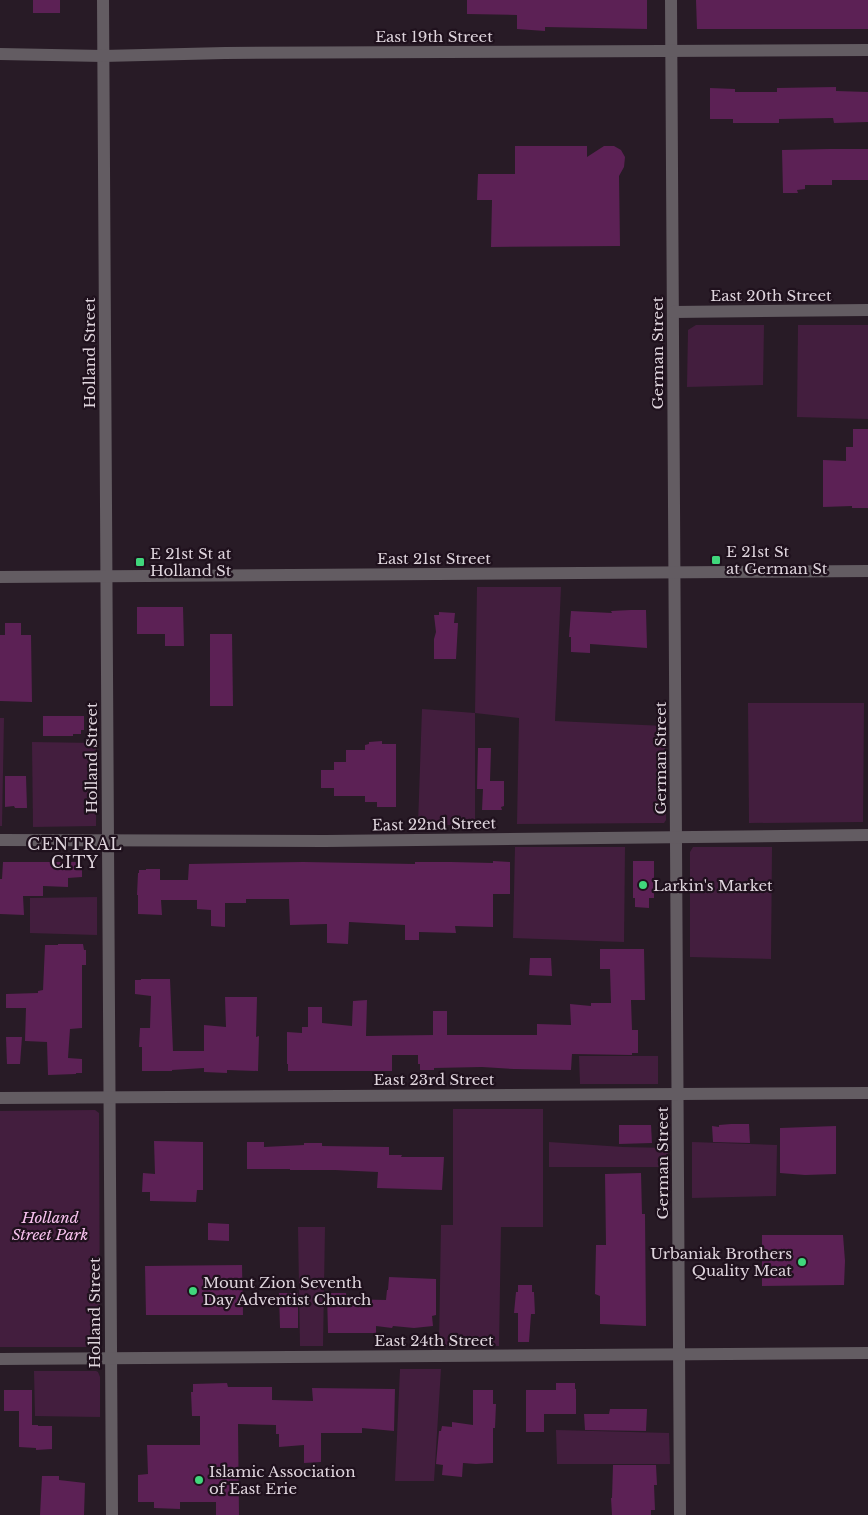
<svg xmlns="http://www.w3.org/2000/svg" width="868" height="1515" viewBox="0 0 868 1515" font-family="'Libre Baskerville',serif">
	<rect width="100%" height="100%" fill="#281b26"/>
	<g fill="#431e3e">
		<polygon points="696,325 764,325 763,385 687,387 688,330"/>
		<polygon points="798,325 868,325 868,419 797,417"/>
		<polygon points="477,587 561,587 555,721 665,726 666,820 664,823 517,824 519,718 475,713 475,825 418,825 422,709 475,713"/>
		<polygon points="748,703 864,703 863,822 749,823"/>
		<polygon points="0,718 4,718 2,826 0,826"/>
		<polygon points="32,742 96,743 96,826 33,827"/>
		<polygon points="515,847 625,847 624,942 513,938"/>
		<polygon points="693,847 772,847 771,959 690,957 690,852"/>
		<polygon points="97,897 97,935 30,933 30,898"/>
		<polygon points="579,1056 658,1056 658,1084 580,1084"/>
		<polygon points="453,1109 543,1109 543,1227 501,1227 499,1346 439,1345 441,1225 453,1225"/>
		<polygon points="95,1110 99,1113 99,1120 100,1347 0,1347 0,1111"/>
		<polygon points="549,1142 623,1147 668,1148 668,1167 549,1167"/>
		<polygon points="692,1142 777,1145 776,1196 692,1198"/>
		<polygon points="298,1227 325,1227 323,1346 300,1346"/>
		<polygon points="400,1369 441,1369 434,1481 395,1481"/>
		<polygon points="34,1371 96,1371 98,1372 100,1377 100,1417 35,1416"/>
		<polygon points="556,1430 669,1433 670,1464 557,1464"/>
	</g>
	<g fill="#5c2155">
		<rect x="33" y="0" width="27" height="13"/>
		<polygon points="467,0 647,0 647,29 545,27 545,31 517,29 517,15 467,14"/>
		<polygon points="696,0 868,0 868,29 697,29"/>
		<polygon points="836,87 836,91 868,92 868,122 834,123 833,118 779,119 779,123 733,123 733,119 710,119 710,88 735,89 735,92 777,92 777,88"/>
		<polygon points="515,146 587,146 587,157 604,146 614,146 621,150 625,157 624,167 619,176 620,246 491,247 492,200 477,200 478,174 515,174"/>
		<polygon points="829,149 868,149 868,180 832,180 832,185 805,185 805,189 797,190 798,193 783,193 782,150"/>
		<polygon points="853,429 868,429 868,508 852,508 852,506 823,507 823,460 846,461 846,447 853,447"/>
		<polygon points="137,607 183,607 184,646 165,646 165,634 137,634"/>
		<polygon points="631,610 646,610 647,648 590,644 590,653 571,652 571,637 569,637 571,611 612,613 611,611"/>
		<polygon points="439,612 455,613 454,623 458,623 456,659 434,659 434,639 436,632 434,615 439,615"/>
		<polygon points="5,623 21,623 21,635 31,635 32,702 0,701 0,635 5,635"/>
		<polygon points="210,634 232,634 233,706 210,706"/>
		<polygon points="43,716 84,716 84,730 81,730 81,734 73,734 73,736 43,736"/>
		<polygon points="382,741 382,744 396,744 396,807 377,807 377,802 365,802 365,796 334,796 334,788 321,788 321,770 334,770 334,762 346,762 346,750 365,750 365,745 369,744 369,742"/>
		<polygon points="478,748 491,748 490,781 504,781 504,806 501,807 502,810 482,810 483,789 477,789"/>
		<polygon points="5,776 26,776 27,808 15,808 14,806 5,807"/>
		<polygon points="493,861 510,862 510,894 493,894 493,927 455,926 456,933 419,932 419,940 405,940 405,925 349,922 348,944 327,943 327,924 290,925 289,899 246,899 246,903 225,903 225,927 211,926 211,910 197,909 197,900 161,900 162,915 138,914 138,895 137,895 138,873 139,873 139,870 146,870 146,869 160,869 160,880 188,880 189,864 303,862 415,864 415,862 451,862 493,863"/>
		<polygon points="633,861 654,861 654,898 649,898 649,908 635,907 635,898 633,898"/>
		<polygon points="3,862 76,862 76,863 82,863 82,877 68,878 68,887 43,886 43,896 23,896 24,915 0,914 0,879 2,879"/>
		<polygon points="58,944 83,944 84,950 86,950 86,965 82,965 82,1028 70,1029 68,1058 82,1059 82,1073 76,1073 76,1074 48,1075 47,1042 25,1041 26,1008 6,1008 6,994 38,993 38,991 43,990 45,945 58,945"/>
		<polygon points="600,949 644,949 645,1000 631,1000 632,1030 638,1030 638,1053 632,1053 632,1055 572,1054 571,1070 514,1069 482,1067 434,1068 434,1070 420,1070 420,1064 418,1064 418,1055 392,1055 392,1071 288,1071 288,1064 287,1064 287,1032 302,1033 302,1027 308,1027 308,1007 322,1007 322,1023 352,1026 353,1001 367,1000 366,1036 433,1035 433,1011 447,1011 447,1035 537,1035 537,1024 571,1025 570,1004 591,1006 591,1003 611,1003 610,969 600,969"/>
		<polygon points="530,958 551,958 552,976 529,975"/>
		<polygon points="141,979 170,979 173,1051 204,1051 204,1025 226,1027 225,997 257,997 256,1037 259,1036 258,1071 227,1070 227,1073 204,1072 204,1068 172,1070 172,1071 142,1071 142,1047 139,1047 140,1028 150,1028 151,996 135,994 135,980 141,980"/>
		<polygon points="6,1037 22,1037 20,1064 7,1064"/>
		<polygon points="731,1124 749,1124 750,1143 713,1142 712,1126 719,1127 719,1125"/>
		<polygon points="619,1125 651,1125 652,1143 619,1144"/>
		<polygon points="836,1126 836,1174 805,1175 780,1173 780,1128"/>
		<polygon points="154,1141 203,1142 203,1190 197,1190 196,1202 150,1201 150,1192 142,1192 143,1173 155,1174"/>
		<polygon points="247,1142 264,1142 264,1147 304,1145 304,1143 322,1143 322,1146 389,1147 389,1155 402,1155 401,1157 444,1157 442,1190 377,1188 378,1172 335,1170 290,1170 290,1169 247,1169"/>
		<polygon points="641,1173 642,1214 645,1214 646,1326 600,1324 600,1296 595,1294 596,1245 606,1245 605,1174"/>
		<polygon points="208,1223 229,1224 229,1241 208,1240"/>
		<polygon points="762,1235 843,1235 845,1261 844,1285 762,1286"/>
		<polygon points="242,1265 243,1315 146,1315 145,1266"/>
		<polygon points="389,1277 436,1279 436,1315 432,1316 433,1326 414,1328 393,1326 392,1328 376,1326 376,1333 328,1333 327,1293 346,1293 346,1299 386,1300 387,1290 388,1290"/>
		<polygon points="518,1285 532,1285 532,1292 534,1292 535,1314 531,1314 529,1342 518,1342 518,1313 514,1313 516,1292 518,1292"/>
		<polygon points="279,1293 298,1293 298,1328 280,1328"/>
		<polygon points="227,1383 228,1387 272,1387 272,1400 313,1401 312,1388 395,1389 394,1431 362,1428 362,1433 321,1433 321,1462 304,1463 304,1445 279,1447 279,1434 276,1434 276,1425 238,1424 239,1515 216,1515 216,1502 180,1502 180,1509 154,1508 154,1502 138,1502 138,1475 148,1474 147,1445 200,1445 200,1416 192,1416 191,1392 193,1392 193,1384"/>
		<polygon points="556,1383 575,1383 575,1389 576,1389 576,1414 544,1414 544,1432 526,1432 526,1390 556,1390"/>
		<polygon points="4,1390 32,1390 32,1425 38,1425 38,1426 52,1426 52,1449 36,1450 36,1448 19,1447 19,1411 4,1411"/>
		<polygon points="473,1390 493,1390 493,1404 496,1404 495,1428 493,1428 493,1463 476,1464 463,1463 462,1477 442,1475 443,1465 436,1464 439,1431 441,1431 442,1426 452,1427 452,1422 473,1425"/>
		<polygon points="610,1409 647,1409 646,1431 585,1430 584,1414 609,1414"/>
		<polygon points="613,1465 656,1465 657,1485 654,1485 655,1510 651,1510 651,1515 612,1515 611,1498 612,1498"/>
		<polygon points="42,1476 59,1476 59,1480 85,1483 84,1515 40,1515"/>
	</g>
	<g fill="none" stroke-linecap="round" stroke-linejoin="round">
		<g stroke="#635c62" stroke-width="12">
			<polyline points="103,0 112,1515"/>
			<polyline points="671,0 680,1515"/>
			<polyline points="0,54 103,56 225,53 868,50"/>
			<polyline points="673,312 868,310"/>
			<polyline points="0,840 325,841 868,835"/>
			<polyline points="0,1098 868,1093"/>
			<polyline points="0,1359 868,1353"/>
		</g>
		<polyline stroke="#635c62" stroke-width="12" points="0,577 868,571"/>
	</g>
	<g fill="#40d77c" stroke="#1f111d" stroke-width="2">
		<rect x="711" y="555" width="10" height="10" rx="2.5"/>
		<rect x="135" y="557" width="10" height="10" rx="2.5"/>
		<circle cx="643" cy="885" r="5"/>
		<circle cx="802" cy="1262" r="5"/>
		<circle cx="193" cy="1291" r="5"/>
		<circle cx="199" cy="1480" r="5"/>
	</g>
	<g text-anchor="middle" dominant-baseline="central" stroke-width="4.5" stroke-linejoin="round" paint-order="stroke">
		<g font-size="15" fill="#dfd5dd" stroke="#1f111d">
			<text x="434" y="36">East 19th Street</text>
			<text x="771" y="295">East 20th Street</text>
			<text transform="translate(89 353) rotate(-90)">Holland Street</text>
			<text transform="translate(657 353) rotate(-90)">German Street</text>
			<text x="434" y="558">East 21st Street</text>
			<text transform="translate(91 758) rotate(-90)">Holland Street</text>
			<text transform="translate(660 758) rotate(-90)">German Street</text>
			<text transform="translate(434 824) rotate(-1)">East 22nd Street</text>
			<text x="434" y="1079">East 23rd Street</text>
			<text transform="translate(662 1163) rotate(-90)">German Street</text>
			<text transform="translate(94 1313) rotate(-90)">Holland Street</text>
			<text x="434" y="1340">East 24th Street</text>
		</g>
		<g font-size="15" fill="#dfd5dd" stroke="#1f111d" text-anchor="start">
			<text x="726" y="551">E 21st St<tspan x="726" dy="17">at German St</tspan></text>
			<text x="150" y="553">E 21st St at<tspan x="150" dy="17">Holland St</tspan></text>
			<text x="653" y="885">Larkin's Market</text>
			<text x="792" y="1253" text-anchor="end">Urbaniak Brothers<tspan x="792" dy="17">Quality Meat</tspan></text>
			<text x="203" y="1282">Mount Zion Seventh<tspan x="203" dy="17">Day Adventist Church</tspan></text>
			<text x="209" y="1471">Islamic Association<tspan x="209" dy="17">of East Erie</tspan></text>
		</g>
		<g font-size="15" font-style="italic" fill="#f8c2ef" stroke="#1f111d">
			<text x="50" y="1217">Holland<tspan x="50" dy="17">Street Park</tspan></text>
		</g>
		<g font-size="16" letter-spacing="1" fill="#dfd5dd" stroke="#1f111d">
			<text x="75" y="844">CENTRAL<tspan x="75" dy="18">CITY</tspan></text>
		</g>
	</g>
</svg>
